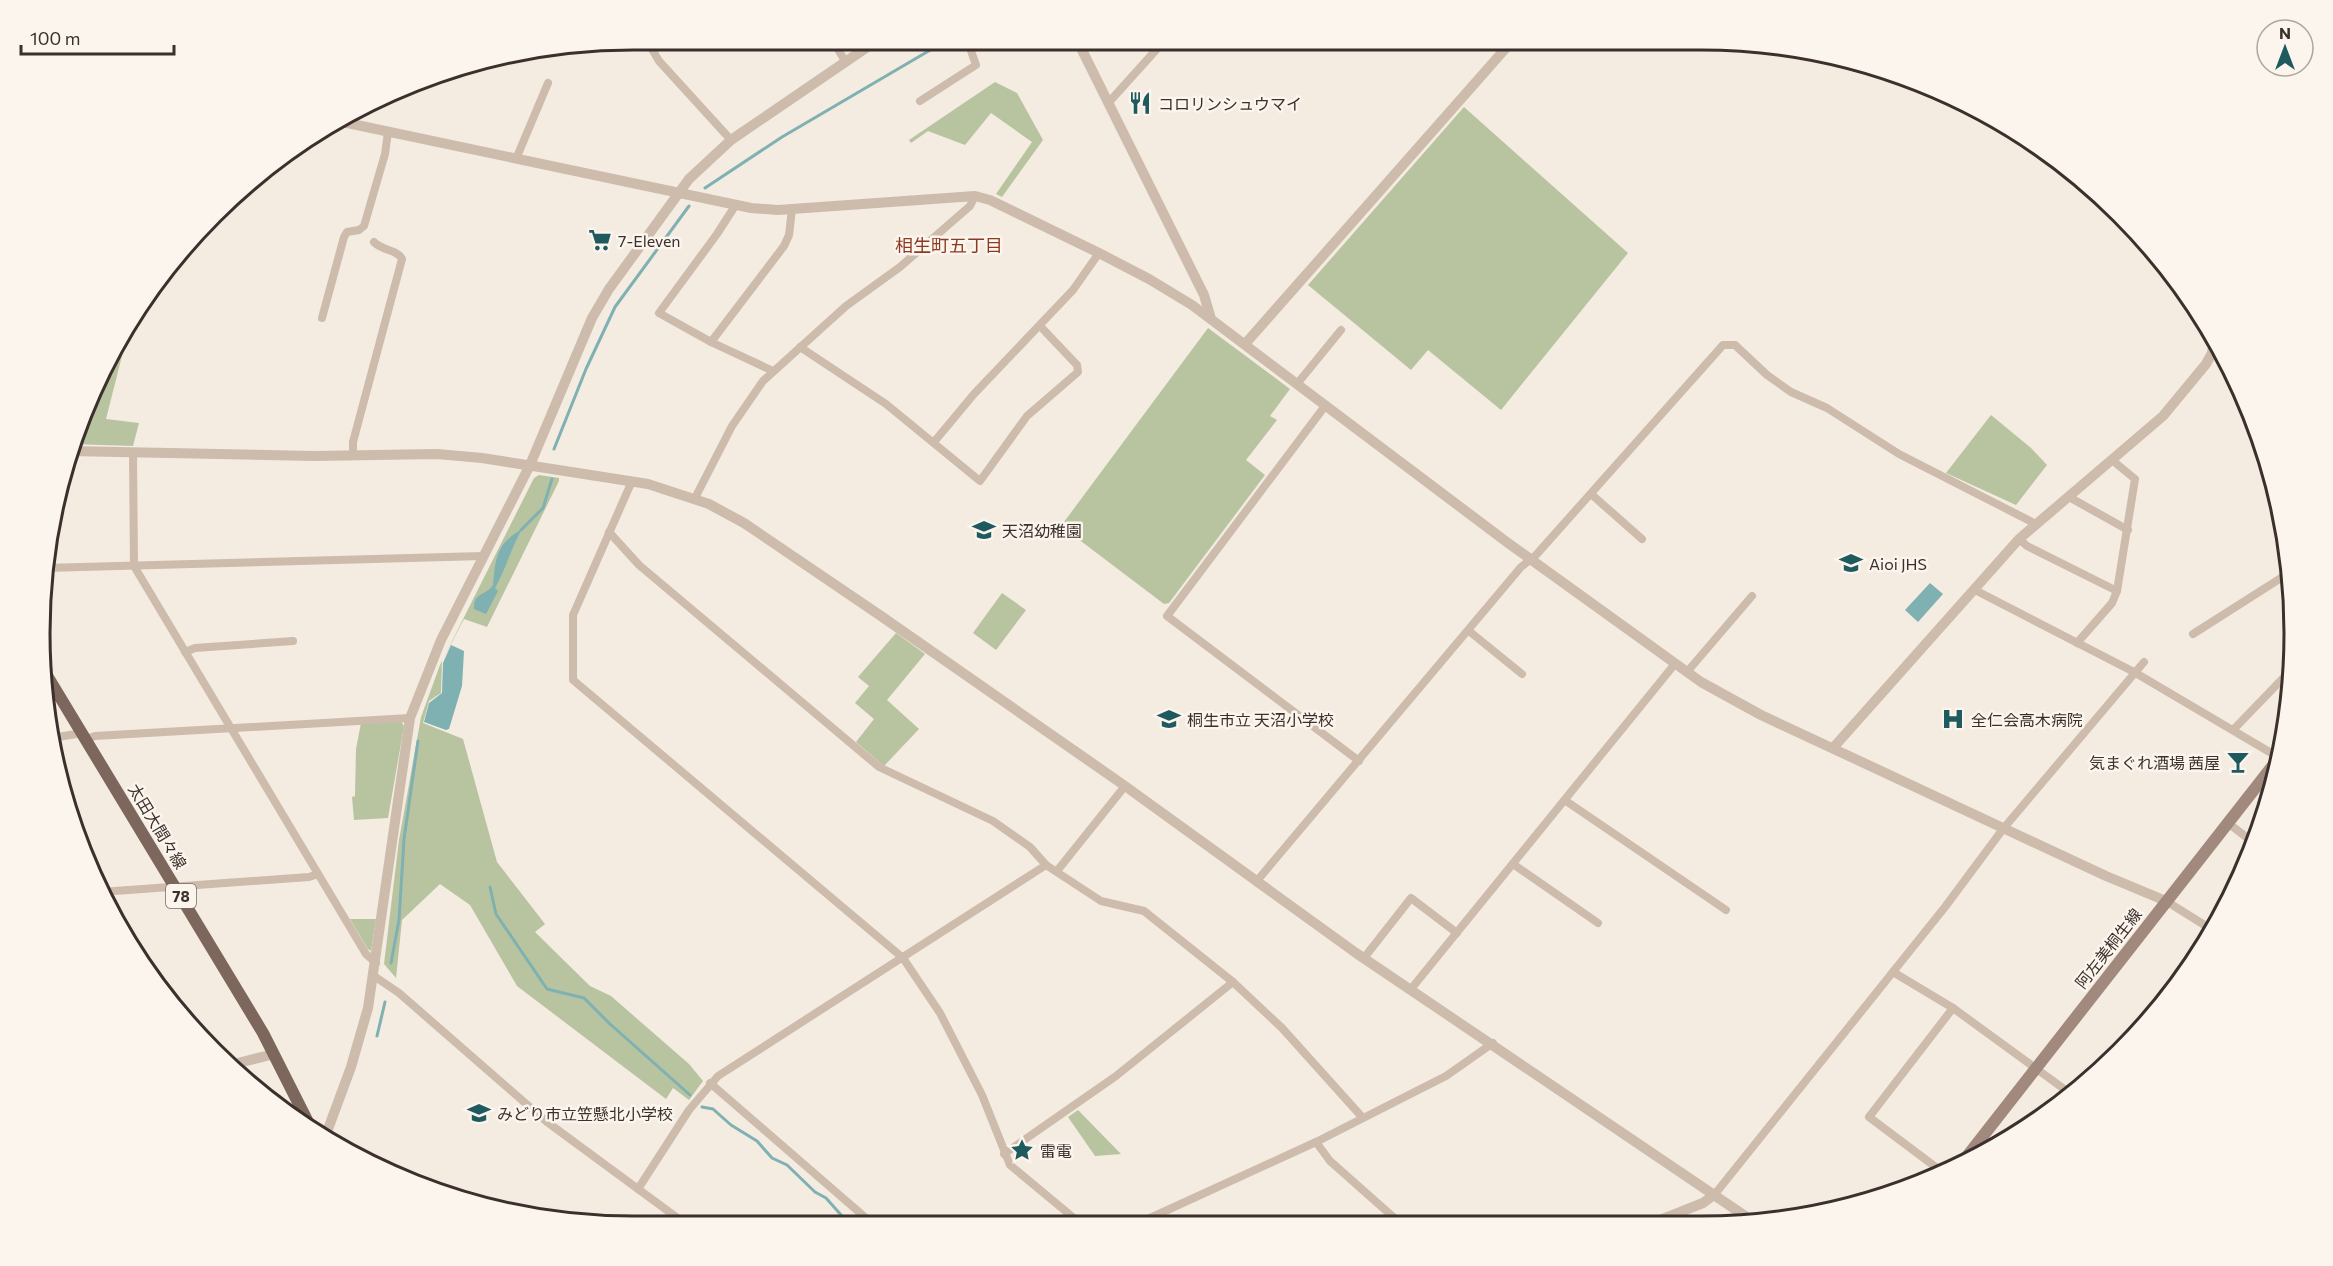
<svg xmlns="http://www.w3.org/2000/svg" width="2333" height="1266" viewBox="0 0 2333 1266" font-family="Commissioner,'Noto Sans JP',sans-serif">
	<rect width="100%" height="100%" fill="#f4ebe1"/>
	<g fill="#b8c4a0">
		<polygon points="995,82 1017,93 1043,140 1002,197 996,194 1032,142 991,113 965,145 928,131 911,143 909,140"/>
		<polygon points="1464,107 1628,253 1501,410 1428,350 1411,370 1308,285"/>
		<polygon points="1208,328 1290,389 1270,416 1277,420 1246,460 1265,475 1169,603 1164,604 1061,526"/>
		<polygon points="114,350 123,352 106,419 139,423 133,446 71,444 84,405"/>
		<polygon points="1991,415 2031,448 2047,465 2016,505 1946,473"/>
		<polygon points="539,475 559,478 559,481 487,627 464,619 442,661 441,693 429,701 423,723 463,739 497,862 545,924 535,932 590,986 611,996 689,1064 703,1081 689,1100 673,1088 666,1099 517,986 470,905 440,884 402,920 396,978 384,964 399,840 421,717 440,665 534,478"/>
		<polygon points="1002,593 1026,610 996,650 973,633"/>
		<polygon points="896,633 925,654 887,700 919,729 884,766 856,742 874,719 855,703 869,686 858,677"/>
		<polygon points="401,721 404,726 388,818 354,820 352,797 355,796 356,749 361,723"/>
		<polygon points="350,919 376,919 371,951 368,949"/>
		<polygon points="1078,1110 1121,1154 1095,1156 1068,1117"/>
	</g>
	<g fill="#7fb0b2">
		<path d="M522,529C511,548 506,569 495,588L498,591L486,614L474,609C473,592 486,596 493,585C496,556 496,545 522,529Z"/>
		<polygon points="1930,583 1943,594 1918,622 1905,610"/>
		<polygon points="451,645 464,651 462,686 449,729 446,730 424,722 429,703 442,693 443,663"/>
	</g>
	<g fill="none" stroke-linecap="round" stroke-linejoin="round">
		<g stroke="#7fb0b2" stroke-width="3">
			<polyline points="705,188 782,137 949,39"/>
			<polyline points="554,449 586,369 615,307 689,206"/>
			<polyline points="521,530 543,508 552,479"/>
			<polyline points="490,887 496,914 547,989 584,998 610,1024 690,1095"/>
			<polyline points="391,963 399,920 404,839 418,741"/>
			<polyline points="377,1036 385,1002"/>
			<polyline points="702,1107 713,1109 731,1125 757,1141 772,1158 787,1165 815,1192 826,1198 850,1225"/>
		</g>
		<g stroke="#cdbbac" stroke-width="8">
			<polyline points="646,39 659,61 731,140"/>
			<polyline points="832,39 845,61"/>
			<polyline points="920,101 976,65 970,48 973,39"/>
			<polyline points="1110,101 1165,40"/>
			<polyline points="516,159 548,83"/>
			<polyline points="735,206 717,234 659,313 711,342 773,371"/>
			<polyline points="322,318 344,237 347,232 359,230 364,226 385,154 388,132"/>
			<polyline points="711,342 784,246 789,235 792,209"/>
			<polyline points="800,347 886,404 980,481 1027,416 1078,372 1077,365 1040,326"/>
			<polyline points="1297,384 1341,330"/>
			<polyline points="1325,406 1167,616 1359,761"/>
			<polyline points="934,442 974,394 1073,290 1099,253"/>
			<polyline points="133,452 134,566 366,954 376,963"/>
			<path d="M353,454V442L402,259C397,249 382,251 374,242"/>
			<polyline points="632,481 573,615 573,680 903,958 940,1013 982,1095 1010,1165 1081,1224"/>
			<polyline points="1591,494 1642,539"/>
			<polyline points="2069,497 2128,530"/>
			<polyline points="695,498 732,426 763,381 846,306 900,267 970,206 975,196"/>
			<polyline points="609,532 639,565 879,767 993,821 1030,847 1046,865 1101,901 1144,911 1233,982 1282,1028 1362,1117"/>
			<polyline points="2019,539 2027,546 2117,591"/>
			<polyline points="45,568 483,556"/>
			<polyline points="1975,590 2134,672 2278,757"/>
			<polyline points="1469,631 1522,674"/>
			<polyline points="2193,634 2289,573"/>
			<polyline points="2077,643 2112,603 2117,591 2135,479 2112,460"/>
			<polyline points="185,652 195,648 293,641"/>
			<polyline points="1687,672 1752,596"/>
			<polyline points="2233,730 2290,671"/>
			<polyline points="51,738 83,733"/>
			<polyline points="86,739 95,736 410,718"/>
			<polyline points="1566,801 1726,910"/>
			<polyline points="2228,823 2254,843"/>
			<polyline points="1513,864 1598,923"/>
			<polyline points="1057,871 1125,786"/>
			<polyline points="1256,882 1521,567 1536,555 1723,345 1735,345 1767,375 1791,392 1827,408 1899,454 2036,524"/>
			<polyline points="101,892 309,877 318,874"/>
			<polyline points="2166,901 2214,931"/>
			<polyline points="1364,958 1411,898 1457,933"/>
			<polyline points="1893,972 1953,1008 2071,1094"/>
			<polyline points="374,976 399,993 547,1122 687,1225"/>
			<polyline points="1411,989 1674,665"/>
			<polyline points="710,1083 874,1225"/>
			<polyline points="1316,1142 1330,1161 1400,1223"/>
			<polyline points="1004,1154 1116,1076 1233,982"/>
			<polyline points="1941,1171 1869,1117 1953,1008"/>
			<polyline points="638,1189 689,1110 718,1076 1046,865"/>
			<polyline points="1715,1194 1945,907 2003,829 2144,662"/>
			<polyline points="1137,1224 1316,1142 1446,1076 1493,1043"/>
		</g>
		<g stroke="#cdbbac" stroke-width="10">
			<polyline points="1077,40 1204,295 1211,319"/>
			<polyline points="333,120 751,208 778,210 975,196 990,200 1099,253 1149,279 1192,305 1508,543 1701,682 1761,715 2106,876 2166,901"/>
			<polyline points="1245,344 1513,40"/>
			<polyline points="69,451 314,456 437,454 482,458 648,484 709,504 744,523 881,616 1125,786 1356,953 1754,1222"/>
			<polyline points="1833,748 2019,539 2163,416 2206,364 2212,353 2214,340"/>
			<polyline points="230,1065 274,1054"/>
			<polyline points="324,1140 351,1067 368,1008 410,718 441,640 530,465 592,318 609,289 689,179 731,140 879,39"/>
			<polyline points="1655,1222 1703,1203 1715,1194"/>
		</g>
		<polyline stroke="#a18a7d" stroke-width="12" points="1965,1159 2278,759"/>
		<polyline stroke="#7d675c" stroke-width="12" points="40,664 263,1033 313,1132"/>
	</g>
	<defs>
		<g id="restaurant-bare" transform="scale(1.8)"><path d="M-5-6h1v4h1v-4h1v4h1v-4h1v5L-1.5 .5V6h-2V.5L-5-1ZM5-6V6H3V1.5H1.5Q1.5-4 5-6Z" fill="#1f5a5e" stroke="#fbf5ee" stroke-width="2.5" paint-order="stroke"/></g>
		<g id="supermarket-bare" transform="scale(1.8)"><path d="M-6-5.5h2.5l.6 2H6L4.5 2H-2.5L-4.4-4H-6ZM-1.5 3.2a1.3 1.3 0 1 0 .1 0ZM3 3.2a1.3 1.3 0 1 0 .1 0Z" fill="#1f5a5e" stroke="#fbf5ee" stroke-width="2.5" paint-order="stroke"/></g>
		<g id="school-bare" transform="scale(1.8)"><path d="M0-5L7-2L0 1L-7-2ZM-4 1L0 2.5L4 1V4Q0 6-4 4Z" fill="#1f5a5e" stroke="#fbf5ee" stroke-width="2.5" paint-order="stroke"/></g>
		<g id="hospital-bare" transform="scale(1.8)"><path d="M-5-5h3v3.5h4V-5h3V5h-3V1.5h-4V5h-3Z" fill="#1f5a5e" stroke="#fbf5ee" stroke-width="2.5" paint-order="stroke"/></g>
		<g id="bar-bare" transform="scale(1.8)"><path d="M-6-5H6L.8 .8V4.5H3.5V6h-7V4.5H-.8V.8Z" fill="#1f5a5e" stroke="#fbf5ee" stroke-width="2.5" paint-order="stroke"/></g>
		<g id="sight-bare" transform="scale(1.8)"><path d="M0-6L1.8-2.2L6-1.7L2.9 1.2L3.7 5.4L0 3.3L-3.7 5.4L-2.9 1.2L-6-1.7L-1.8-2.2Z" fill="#1f5a5e" stroke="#fbf5ee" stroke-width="2.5" paint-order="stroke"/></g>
	</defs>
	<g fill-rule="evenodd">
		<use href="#restaurant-bare" x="1140" y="103"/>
		<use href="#supermarket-bare" x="600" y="240"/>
		<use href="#school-bare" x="984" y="530"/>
		<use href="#school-bare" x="1851" y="563"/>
		<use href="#school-bare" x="1169" y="719"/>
		<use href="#hospital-bare" x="1953" y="719"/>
		<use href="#bar-bare" x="2238" y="762"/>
		<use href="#school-bare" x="479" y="1113"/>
		<use href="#sight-bare" x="1022" y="1150"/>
	</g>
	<g text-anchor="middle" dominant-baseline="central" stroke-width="5" stroke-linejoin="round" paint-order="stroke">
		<rect fill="#fbf5ee" stroke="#756b66" stroke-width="1.5" x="166" y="884" width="30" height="24" rx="4.5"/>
		<g font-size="15" font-weight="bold" fill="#3b302b">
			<text x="181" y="896">78</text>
		</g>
		<g font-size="16" fill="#3b302b" stroke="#fbf5ee" text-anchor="start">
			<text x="1158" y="103">コロリンシュウマイ</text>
			<text x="618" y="240">7-Eleven</text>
			<text x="1002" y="530">天沼幼稚園</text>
			<text x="1869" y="563">Aioi JHS</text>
			<text x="1187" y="719">桐生市立 天沼小学校</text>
			<text x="1971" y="719">全仁会高木病院</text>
			<text x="2220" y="762" text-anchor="end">気まぐれ酒場 茜屋</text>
			<text x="497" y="1113">みどり市立笠懸北小学校</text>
			<text x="1040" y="1150">雷電</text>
		</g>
		<g font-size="16" fill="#3b302b" stroke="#fbf5ee">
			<text transform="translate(158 826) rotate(59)">太田大間々線</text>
			<text transform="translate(2108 948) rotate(-52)">阿左美桐生線</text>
		</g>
		<g font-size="18" fill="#8c3b22" stroke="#fbf5ee">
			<text x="949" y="245">相生町五丁目</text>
		</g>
	</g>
	<path d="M0 0H2333V1266H0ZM633 50H1701A583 583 0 0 1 2284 633V633A583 583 0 0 1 1701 1216H633A583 583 0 0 1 50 633V633A583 583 0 0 1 633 50Z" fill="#fbf5ee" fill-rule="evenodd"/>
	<path fill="none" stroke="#3b302b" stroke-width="3" d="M633 50H1701A583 583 0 0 1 2284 633V633A583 583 0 0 1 1701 1216H633A583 583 0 0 1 50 633V633A583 583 0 0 1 633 50Z"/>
	<g transform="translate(2285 48)"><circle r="28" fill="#fbf5ee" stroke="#aea6a0" stroke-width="1.5"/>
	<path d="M0-4.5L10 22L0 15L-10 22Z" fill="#1f5a5e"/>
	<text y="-9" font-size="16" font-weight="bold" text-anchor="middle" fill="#3b302b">N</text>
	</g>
	<path d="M21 45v9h153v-9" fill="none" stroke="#3b302b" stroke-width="3"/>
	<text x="30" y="45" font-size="18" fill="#3b302b" stroke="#fbf5ee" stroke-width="4.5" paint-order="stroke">100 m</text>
</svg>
